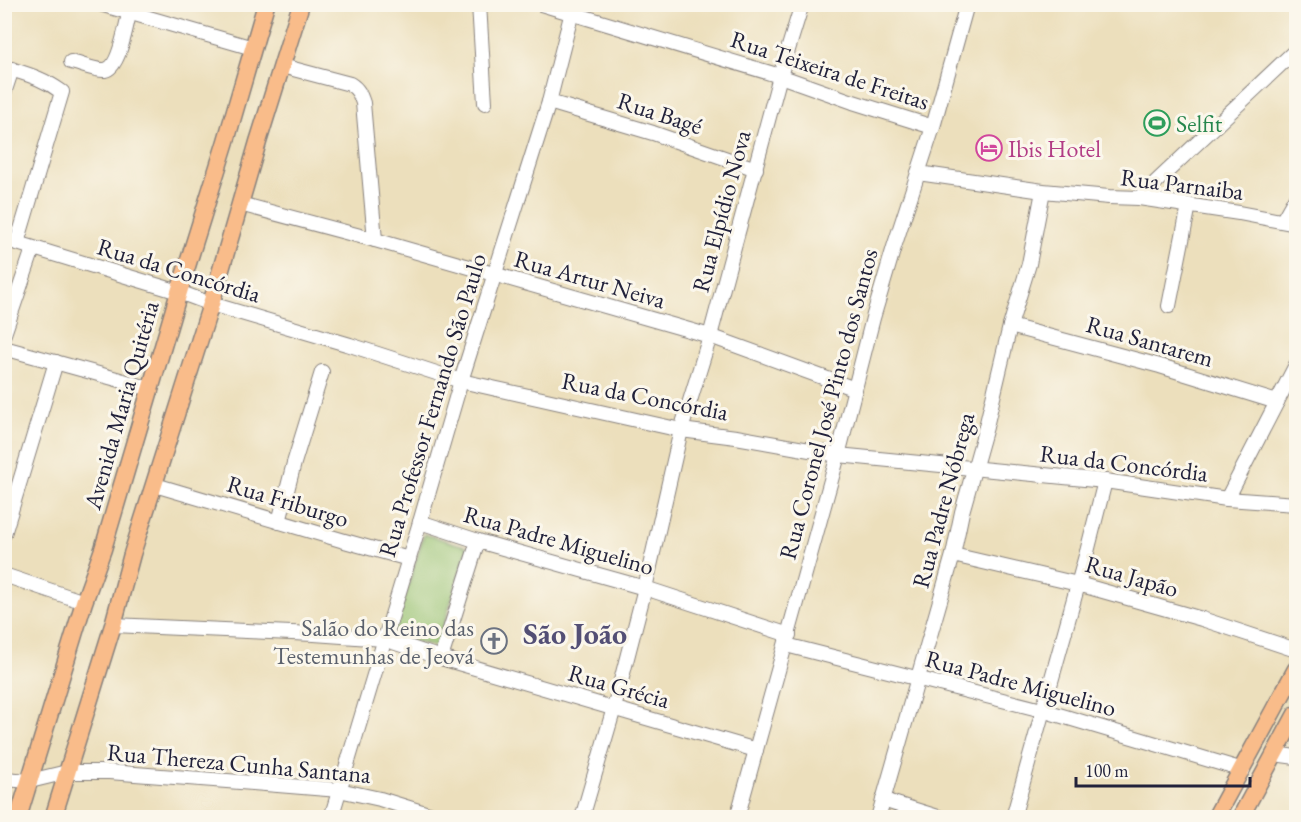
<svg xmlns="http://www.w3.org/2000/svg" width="1301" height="822" viewBox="0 0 1301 822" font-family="'EB Garamond',serif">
	<rect width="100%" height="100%" fill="#fbf7ec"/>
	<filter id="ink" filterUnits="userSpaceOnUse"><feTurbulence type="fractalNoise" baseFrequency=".0167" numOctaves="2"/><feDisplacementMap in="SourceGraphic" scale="12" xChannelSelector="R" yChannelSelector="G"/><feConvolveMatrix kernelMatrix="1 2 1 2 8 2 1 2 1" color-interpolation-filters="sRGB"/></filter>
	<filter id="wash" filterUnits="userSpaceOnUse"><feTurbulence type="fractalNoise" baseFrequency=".008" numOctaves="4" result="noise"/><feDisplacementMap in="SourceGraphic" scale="24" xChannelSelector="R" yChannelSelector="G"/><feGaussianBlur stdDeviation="1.35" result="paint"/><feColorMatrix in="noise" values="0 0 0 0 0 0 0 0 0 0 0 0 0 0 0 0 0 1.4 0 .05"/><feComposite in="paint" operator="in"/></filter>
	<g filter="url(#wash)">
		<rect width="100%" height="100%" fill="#ecdfbc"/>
		<polygon fill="#96c16f" stroke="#5c7255" stroke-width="1.5" points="424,534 468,547 437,647 393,636"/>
	</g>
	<g filter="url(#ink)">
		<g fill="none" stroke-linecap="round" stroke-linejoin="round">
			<g stroke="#87807c" stroke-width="16">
				<g id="minor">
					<polyline points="100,4 253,48"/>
					<polyline points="479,4 485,103"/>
					<polyline points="541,4 780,76 853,102 933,127"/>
					<path d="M71,62C80,64 97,71 105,70C119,68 126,26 129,14"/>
					<path d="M282,66L350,84C358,89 360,94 363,103L375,240"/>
					<path d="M4,67C26,74 43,78 62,92L17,243"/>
					<polyline points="4,93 12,69"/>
					<polyline points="549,102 653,133 756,169"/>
					<polyline points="918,173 1043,191 1109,197 1139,198 1239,213 1296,224"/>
					<polyline points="1139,198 1296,50"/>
					<polyline points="240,204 375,240 710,336 855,389"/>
					<polyline points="1283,220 1296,197"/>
					<polyline points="4,239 179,292 211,304 350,345 461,381 681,430 736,437 838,455 1105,481 1227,499 1296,504"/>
					<polyline points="1169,306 1189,205"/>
					<polyline points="1010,326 1160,366 1277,402"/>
					<polyline points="4,334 33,249"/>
					<polyline points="4,348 113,378 151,389"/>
					<polyline points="155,485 341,540 409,559"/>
					<polyline points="1227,499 1296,365"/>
					<polyline points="279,522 294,463 322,372"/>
					<polyline points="420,522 478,541 645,588 789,635"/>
					<polyline points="4,534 56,362"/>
					<polyline points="953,555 1078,584 1202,619 1296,650"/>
					<polyline points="4,575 84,602"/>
					<polyline points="113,625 314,634 384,639 441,658 756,750"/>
					<polyline points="786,645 1042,710 1243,770"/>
					<polyline points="441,658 478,541"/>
					<polyline points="1274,754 1296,757"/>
					<polyline points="4,779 30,781 67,772 109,772 253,783 339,790 380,799 441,818"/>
					<polyline points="883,800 941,818"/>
					<polyline points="331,818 420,522 461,381 549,102 574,4"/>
					<polyline points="582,818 614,708 645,588 681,430 710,336 780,76 802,4"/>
					<polyline points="737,818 838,455 873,318 894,247 933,127 967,4"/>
					<polyline points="878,818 953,555 962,512 986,427 1010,326 1029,264 1043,191"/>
					<polyline points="1013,818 1087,552 1105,481"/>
				</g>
			</g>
			<g stroke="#87807c" stroke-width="19">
				<g id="major">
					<polyline points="18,818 84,602 103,549 179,292 226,141 266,4"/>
					<polyline points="53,818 113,625 132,554 211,304 258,142 301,4"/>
					<polyline points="1215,818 1296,669"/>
					<polyline points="1240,818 1296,714"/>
				</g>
			</g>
			<use href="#minor" stroke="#fff" stroke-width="14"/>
			<use href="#major" stroke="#f9bc8a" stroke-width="16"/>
		</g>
	</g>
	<defs>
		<g id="stadium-ring" transform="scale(1.35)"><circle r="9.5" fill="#fbf7ec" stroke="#2e9e5b" stroke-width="1.5"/><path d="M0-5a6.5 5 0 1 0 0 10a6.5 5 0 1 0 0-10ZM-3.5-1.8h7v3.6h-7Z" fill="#2e9e5b"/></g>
		<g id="hotel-ring" transform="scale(1.35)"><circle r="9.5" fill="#fbf7ec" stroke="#d1479c" stroke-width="1.5"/><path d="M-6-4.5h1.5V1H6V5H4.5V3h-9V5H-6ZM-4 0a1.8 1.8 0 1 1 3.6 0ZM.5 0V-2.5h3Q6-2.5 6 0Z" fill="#d1479c"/></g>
		<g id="church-ring" transform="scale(1.35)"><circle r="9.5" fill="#fbf7ec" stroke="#6b7280" stroke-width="1.5"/><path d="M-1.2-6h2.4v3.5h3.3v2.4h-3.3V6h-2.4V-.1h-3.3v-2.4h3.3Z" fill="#6b7280"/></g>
	</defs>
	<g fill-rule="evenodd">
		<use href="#stadium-ring" x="1157" y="123"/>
		<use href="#hotel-ring" x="989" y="148"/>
		<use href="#church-ring" x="494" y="641"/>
	</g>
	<g text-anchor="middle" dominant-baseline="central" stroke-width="6" stroke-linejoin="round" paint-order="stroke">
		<g font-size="24" fill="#22223b" stroke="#fbf7ec">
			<text transform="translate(830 70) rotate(18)">Rua Teixeira de Freitas</text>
			<text transform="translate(660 113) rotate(18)">Rua Bagé</text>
			<text transform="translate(1182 184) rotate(7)">Rua Parnaiba</text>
			<text transform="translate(721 211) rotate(-75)">Rua Elpídio Nova</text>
			<text transform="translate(179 270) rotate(17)">Rua da Concórdia</text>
			<text transform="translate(590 279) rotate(16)">Rua Artur Neiva</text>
			<text transform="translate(1150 341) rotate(16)">Rua Santarem</text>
			<text transform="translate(645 396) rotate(11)">Rua da Concórdia</text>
			<text transform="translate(828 404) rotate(-75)">Rua Coronel José Pinto dos Santos</text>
			<text transform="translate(121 405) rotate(-74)">Avenida Maria Quitéria</text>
			<text transform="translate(432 405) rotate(-73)">Rua Professor Fernando São Paulo</text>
			<text transform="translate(1124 463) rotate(7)">Rua da Concórdia</text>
			<text transform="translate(943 500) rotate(-75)">Rua Padre Nóbrega</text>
			<text transform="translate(288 501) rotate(17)">Rua Friburgo</text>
			<text transform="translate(559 540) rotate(16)">Rua Padre Miguelino</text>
			<text transform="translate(1132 576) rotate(16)">Rua Japão</text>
			<text transform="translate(1021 683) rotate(15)">Rua Padre Miguelino</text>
			<text transform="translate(619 686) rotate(16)">Rua Grécia</text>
			<text transform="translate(239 763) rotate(5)">Rua Thereza Cunha Santana</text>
		</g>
		<g font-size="24" fill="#27864d" stroke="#fbf7ec" text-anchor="start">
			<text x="1176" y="123">Selfit</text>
		</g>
		<g font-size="24" fill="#b23c85" stroke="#fbf7ec" text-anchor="start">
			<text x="1008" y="148">Ibis Hotel</text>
		</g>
		<g font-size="24" fill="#5b616d" stroke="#fbf7ec" text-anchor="end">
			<text x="474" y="627">Salão do Reino das<tspan x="474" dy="28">Testemunhas de Jeová</tspan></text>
		</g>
		<g font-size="30" font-weight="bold" fill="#534f75" stroke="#fbf7ec">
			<text x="575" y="633">São João</text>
		</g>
	</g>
	<rect width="1301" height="822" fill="none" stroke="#fbf7ec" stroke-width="24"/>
	<path d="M1076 777v9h174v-9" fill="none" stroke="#22223b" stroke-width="3"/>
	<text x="1085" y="777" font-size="18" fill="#22223b" stroke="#fbf7ec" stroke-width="4.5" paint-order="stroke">100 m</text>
</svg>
